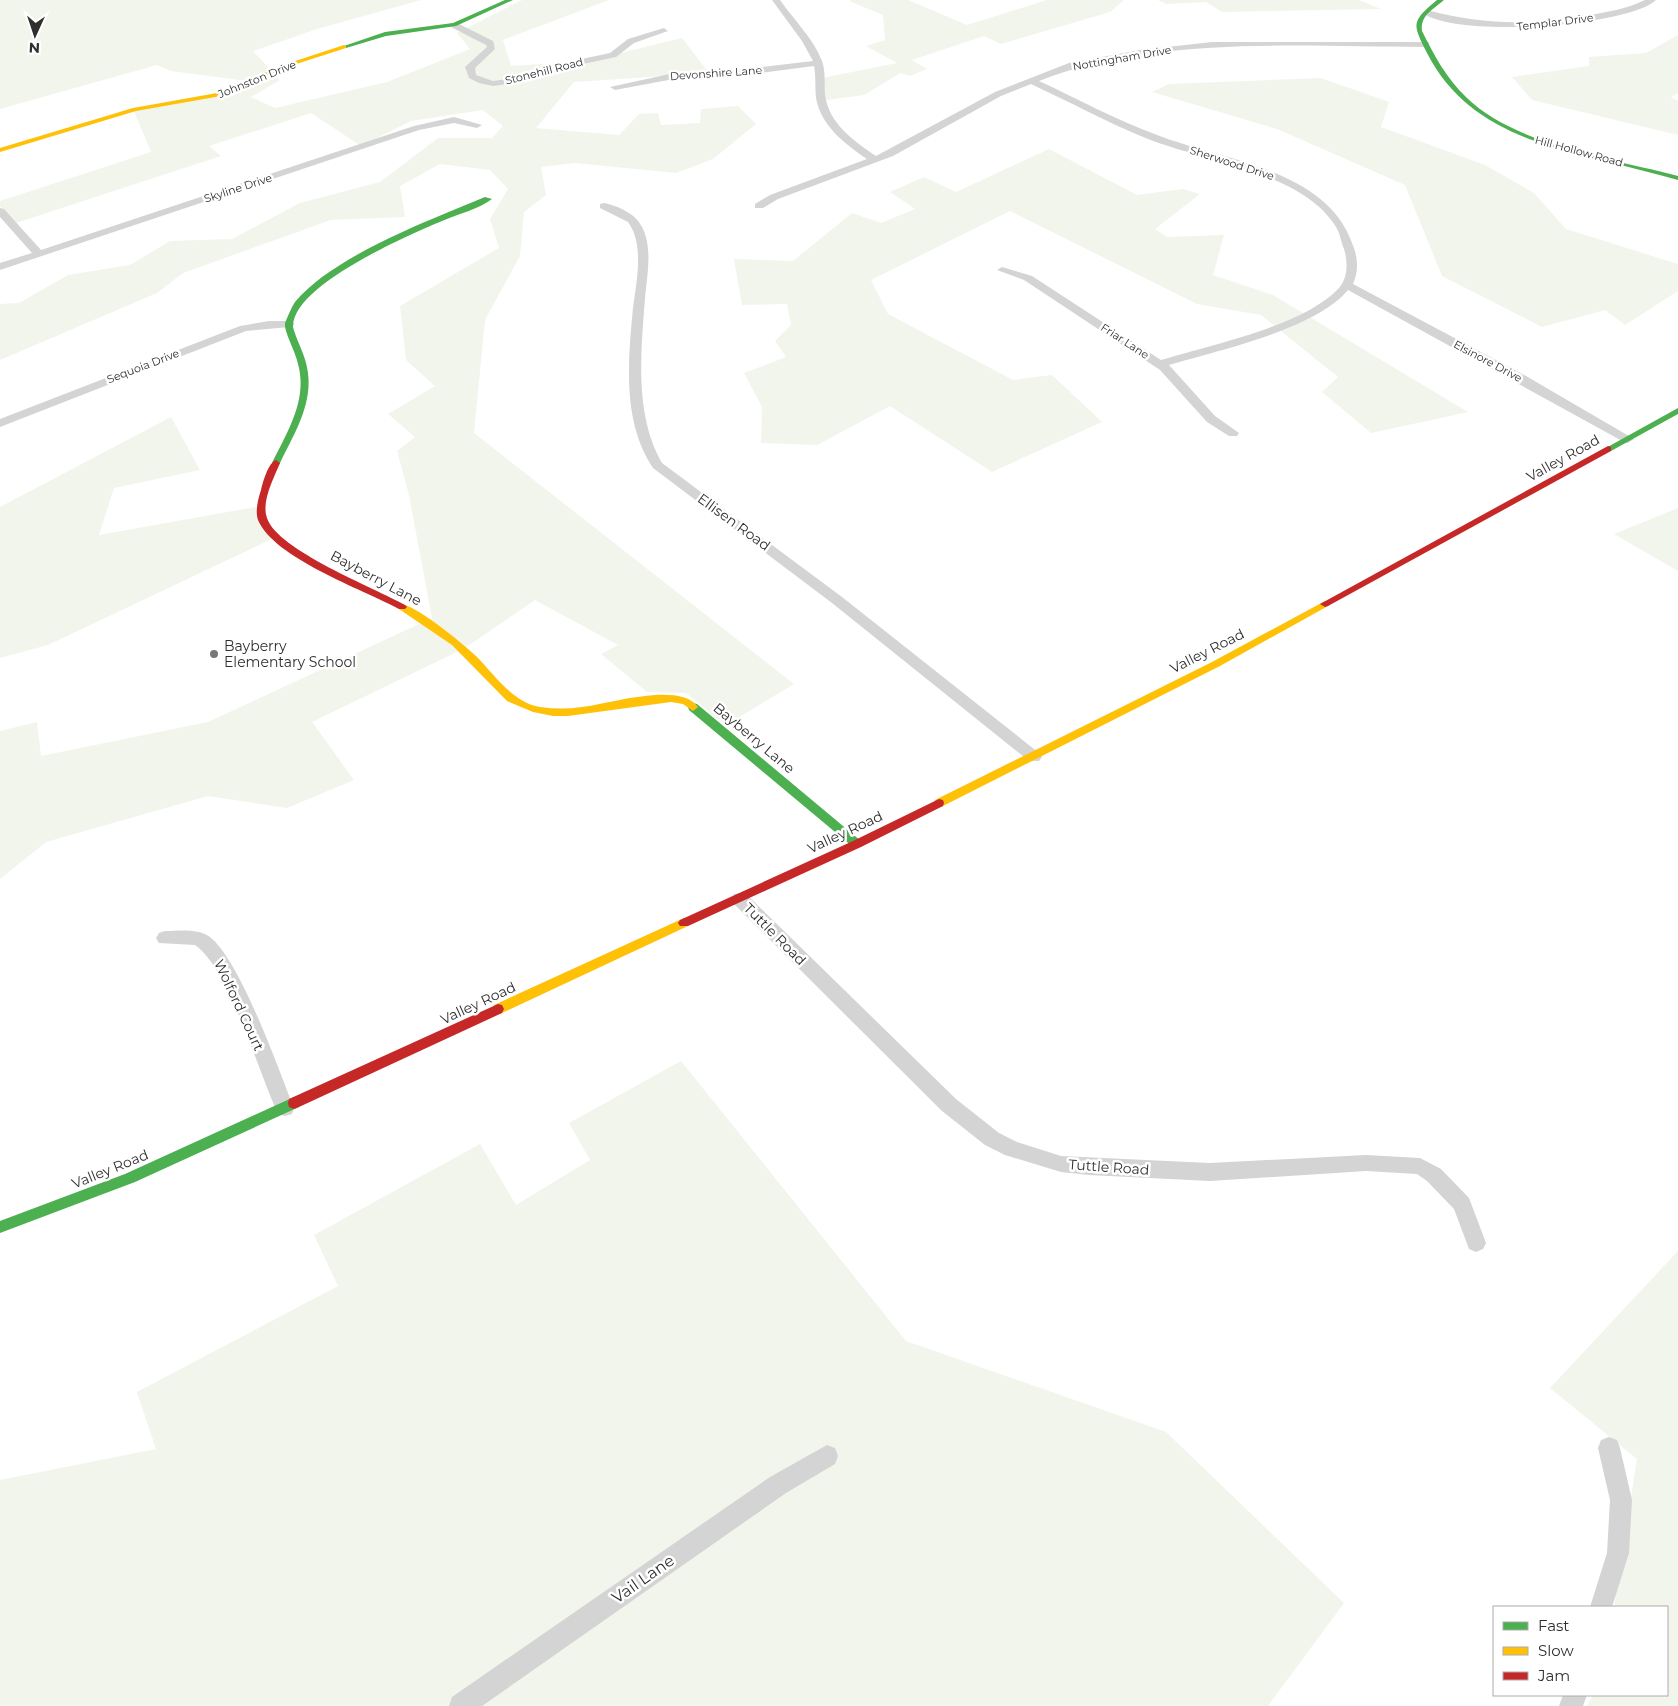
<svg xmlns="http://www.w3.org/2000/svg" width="1678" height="1706" viewBox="0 0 1678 1706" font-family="Montserrat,sans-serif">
	<rect width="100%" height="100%" fill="#fff"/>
	<g fill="#f2f5ec">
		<polygon points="0,0 421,0 317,29 253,51 280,80 251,97 275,108 387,82 470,49 457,33 522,0 609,0 503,40 511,66 588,61 682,38 709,73 574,82 536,128 619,135 639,114 658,113 661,125 700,123 701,109 738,106 756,124 713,159 676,173 575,163 541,167 546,195 524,212 520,256 485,320 474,433 794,684 726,725 686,693 647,692 601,654 618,645 535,600 465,648 312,722 354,780 287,808 208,796 46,842 0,879 0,731 37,722 41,756 208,722 432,618 409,495 397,451 415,437 388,414 435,386 406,360 400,306 499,248 490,219 508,189 490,170 440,164 400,186 405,217 331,220 183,273 157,293 0,360 0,304 19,303 68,275 130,265 170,241 232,239 300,203 380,182 438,138 492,138 503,126 483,110 411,121 361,146 311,113 209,146 221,156 16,223 0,206 0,201 151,152 133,109 205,97 247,81 171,71 157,65 0,109"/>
		<polygon points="852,0 908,0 967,25 1047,0 1124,0 1110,12 1001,44 984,36 912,60 927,69 910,76 900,73 864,95 819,101 817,79 897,63 866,46 885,40 883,15 849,1"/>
		<polygon points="1158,0 1359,0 1381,9 1222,12 1206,2 1166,4"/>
		<polygon points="1678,35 1678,93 1671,97 1678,101 1678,135 1532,100 1512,77 1589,66 1589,57 1646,53"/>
		<polygon points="1321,78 1389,102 1381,127 1485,165 1534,193 1566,229 1678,264 1678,291 1625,325 1605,310 1542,327 1442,276 1405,185 1277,129 1152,92 1169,84"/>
		<polygon points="1049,149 1137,195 1183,189 1200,194 1155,229 1167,237 1224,235 1213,275 1273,295 1468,412 1371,433 1322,392 1338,377 1261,315 1197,304 1010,211 871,280 888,314 1013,380 1052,375 1102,422 992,472 890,406 817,445 761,443 762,407 744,373 786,357 775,341 791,325 787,304 742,305 734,259 793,261 852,213 881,223 915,209 890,192 924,177 956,192"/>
		<polygon points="171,417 200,470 114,488 99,535 261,506 276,537 48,645 0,658 0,507"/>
		<polygon points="1678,508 1678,571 1614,534"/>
		<polygon points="681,1061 906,1341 1166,1432 1344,1603 1268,1706 0,1706 0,1480 156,1449 137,1392 338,1286 314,1235 480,1144 516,1205 590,1160 569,1123"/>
		<polygon points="1678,1251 1678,1706 1587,1706 1593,1695 1667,1695 1667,1607 1614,1607 1637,1459 1550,1388"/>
	</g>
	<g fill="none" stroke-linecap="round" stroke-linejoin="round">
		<g fill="#d4d4d4" fill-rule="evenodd">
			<path d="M772,0H780C794,20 813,38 822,61C826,72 824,84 825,95C829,124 854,141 876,156L995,92L1069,63L1140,50L1212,42H1429V46L1426,47C1302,47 1155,35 1039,81C1078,99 1116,120 1157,135C1221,160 1326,169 1352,243C1358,257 1359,270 1353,284L1526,376L1634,439L1628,443L1624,442L1348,290C1314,330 1219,350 1169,365L1215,416L1239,433L1237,436H1229L1207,422L1160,370L1024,280L997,270L1002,267L1032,276L1161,360C1210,345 1304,326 1339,288C1348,278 1348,261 1344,249C1341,242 1340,233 1336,227C1303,172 1203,161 1148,139C1108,123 1070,102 1031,84L1001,96L893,156L778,199L763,208H755V204L770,195L867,159C845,144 821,126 816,98C815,87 816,77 814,66L736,76L679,78L615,90L610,87L679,72L736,70L813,61L802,41Z"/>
			<path d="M1645,0H1656C1627,27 1455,38 1423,13L1427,10C1483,25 1529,25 1586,16C1606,12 1627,9 1645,0Z"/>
			<polygon points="451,23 457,23 493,41 495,49 475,68 476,75 493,81 515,78 558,64 610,53 628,39 664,28 668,31 634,43 616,57 564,68 516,83 493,86 479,83 469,78 465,67 487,47 486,45 451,27"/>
			<polygon points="454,117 482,125 477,128 454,123 419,130 0,270 0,263 32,253 0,217 0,208 4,209 41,250 414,126"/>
			<path d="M604,203C618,206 635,213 642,227C653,248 647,276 645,298C641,352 634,414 662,463L842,597L1039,753L1042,757L1039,761H1029L832,603L653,468C622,422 628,360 633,308C636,283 645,245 628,222L600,208V204Z"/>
			<polygon points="269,321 289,321 295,324 289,327 246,331 0,427 0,419 240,326"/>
			<polygon points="740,893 746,894 956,1099 999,1133 1017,1142 1061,1156 1210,1163 1366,1155 1420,1158 1441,1169 1469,1198 1486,1243 1483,1249 1476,1252 1469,1249 1454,1209 1427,1181 1417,1174 1366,1171 1210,1181 1089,1175 1061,1172 1005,1155 985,1145 942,1111 734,904 732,899 734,894"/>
			<path d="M165,931C179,931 198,928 210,937C241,962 278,1068 294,1108L292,1114L285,1116L278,1114C259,1074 229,968 195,945L159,943L156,938L159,933Z"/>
			<polygon points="1609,1437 1617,1440 1620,1448 1632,1500 1629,1553 1612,1607 1590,1607 1607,1553 1610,1500 1598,1448 1601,1440"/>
			<polygon points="827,1445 835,1448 838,1456 835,1464 786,1493 482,1706 449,1706 452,1697 770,1477"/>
			<polygon points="1563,1695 1587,1695 1583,1706 1559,1706"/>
		</g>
		<g fill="#4caf50" fill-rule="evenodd">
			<polygon points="505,0 513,0 456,26 386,36 346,48 341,47 385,32 453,23"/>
			<path d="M1437,0H1444C1434,9 1420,15 1422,31C1434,55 1446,78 1466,97C1516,146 1612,158 1678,176V180C1656,174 1634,168 1612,163C1538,145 1464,126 1427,53C1412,23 1411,22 1437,0Z"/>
			<path d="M485,197L492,199C479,209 458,214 442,221C409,235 292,285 293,327C296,339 303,351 306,363C316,400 295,432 280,463L279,465H273L272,463C287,432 308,400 298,364C295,351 288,340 285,327V323C288,316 291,308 295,302C333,256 430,220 485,197Z"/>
			<polygon points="1678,408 1678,414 1611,451 1605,451 1604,449"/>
			<polygon points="693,703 697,704 861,841 863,844 861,847 853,847 689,710 688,707"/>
			<polygon points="294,1097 299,1099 300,1103 299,1107 135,1182 0,1233 0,1221 125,1174"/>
		</g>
		<g fill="#ffc107" fill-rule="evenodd">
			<polygon points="344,45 346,46 346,48 287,67 221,96 136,111 0,152 0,148 133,108 217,93 283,65"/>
			<polygon points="1325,601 1330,604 1328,606 1220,666 943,806 939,807 934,803 935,800 1212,662"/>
			<path d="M402,604C421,609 461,642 476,656C495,675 512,702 540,707C554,709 568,709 582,707C609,704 680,681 698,707L693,711L683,704L671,702L568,716H553L533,712L507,701L452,645L399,609L397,607L399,605Z"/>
			<polygon points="684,918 688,920 690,923 688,926 502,1013 498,1014 494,1013 492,1009 494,1005"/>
		</g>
		<g fill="#c62828" fill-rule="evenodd">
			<polygon points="1608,446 1611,447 1611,451 1328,606 1325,607 1320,604"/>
			<path d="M276,460L280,463C274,478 261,501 267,518C277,550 375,588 405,605L407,607L405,609H399C362,589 274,558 258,520C255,511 258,499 261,490C263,482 268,463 276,460Z"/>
			<polygon points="939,799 943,800 944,803 943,806 861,847 688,926 680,926 678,923 680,920 853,841"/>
			<polygon points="498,1004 502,1005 504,1009 502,1013 299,1107 294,1109 289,1107 288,1103 289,1099"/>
		</g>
	</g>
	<circle fill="#787878" stroke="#fff" stroke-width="2" cx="214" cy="654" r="5"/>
	<g text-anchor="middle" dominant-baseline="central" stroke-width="5" stroke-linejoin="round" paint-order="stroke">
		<g font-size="11" fill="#2f2f2f" stroke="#fff">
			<text transform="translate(1555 22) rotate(-7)">Templar Drive</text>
			<text transform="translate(1122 58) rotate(-10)">Nottingham Drive</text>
			<text transform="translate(544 71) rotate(-14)">Stonehill Road</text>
			<text transform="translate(716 73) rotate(-4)">Devonshire Lane</text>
			<text transform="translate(257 79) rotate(-22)">Johnston Drive</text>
			<text transform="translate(1579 151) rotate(15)">Hill Hollow Road</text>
			<text transform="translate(1232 163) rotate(18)">Sherwood Drive</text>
			<text transform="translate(238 188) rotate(-18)">Skyline Drive</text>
			<text transform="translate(1125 341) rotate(33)">Friar Lane</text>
			<text transform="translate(1488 361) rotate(28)">Elsinore Drive</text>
			<text transform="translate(143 366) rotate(-21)">Sequoia Drive</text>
		</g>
		<g font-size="14" fill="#2f2f2f" stroke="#fff">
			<text transform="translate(1563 458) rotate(-29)">Valley Road</text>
			<text transform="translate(734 522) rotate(36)">Ellisen Road</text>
			<text transform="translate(376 578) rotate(28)">Bayberry Lane</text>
			<text transform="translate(1207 651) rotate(-27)">Valley Road</text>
			<text transform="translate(754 738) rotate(40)">Bayberry Lane</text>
			<text transform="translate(845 832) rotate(-25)">Valley Road</text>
			<text transform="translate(775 934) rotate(45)">Tuttle Road</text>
			<text transform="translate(478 1003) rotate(-25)">Valley Road</text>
			<text transform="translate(239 1005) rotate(65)">Wolford Court</text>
			<text transform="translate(1109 1167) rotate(4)">Tuttle Road</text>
			<text transform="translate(110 1169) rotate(-22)">Valley Road</text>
		</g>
		<g font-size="14" fill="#2f2f2f" stroke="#fff" text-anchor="start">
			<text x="224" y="646">Bayberry<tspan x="224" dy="16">Elementary School</tspan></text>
		</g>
		<g font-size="16" fill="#2f2f2f" stroke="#fff">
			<text transform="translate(643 1579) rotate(-35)">Vail Lane</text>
		</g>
	</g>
	<rect x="1493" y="1606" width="175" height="90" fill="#ffffff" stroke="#acacac"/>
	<rect x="1503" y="1622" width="25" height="8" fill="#4caf50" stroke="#acacac"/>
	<text x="1538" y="1631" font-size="15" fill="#2f2f2f">Fast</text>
	<rect x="1503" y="1647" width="25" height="8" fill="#ffc107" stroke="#acacac"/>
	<text x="1538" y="1656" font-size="15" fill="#2f2f2f">Slow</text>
	<rect x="1503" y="1672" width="25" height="8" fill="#c62828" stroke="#acacac"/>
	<text x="1538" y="1681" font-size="15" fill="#2f2f2f">Jam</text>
	<g transform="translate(35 35) rotate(183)" stroke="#ffffff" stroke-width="4" paint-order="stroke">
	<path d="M0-4L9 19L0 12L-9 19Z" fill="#2f2f2f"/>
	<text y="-8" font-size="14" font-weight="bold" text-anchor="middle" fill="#2f2f2f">N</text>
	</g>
</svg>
